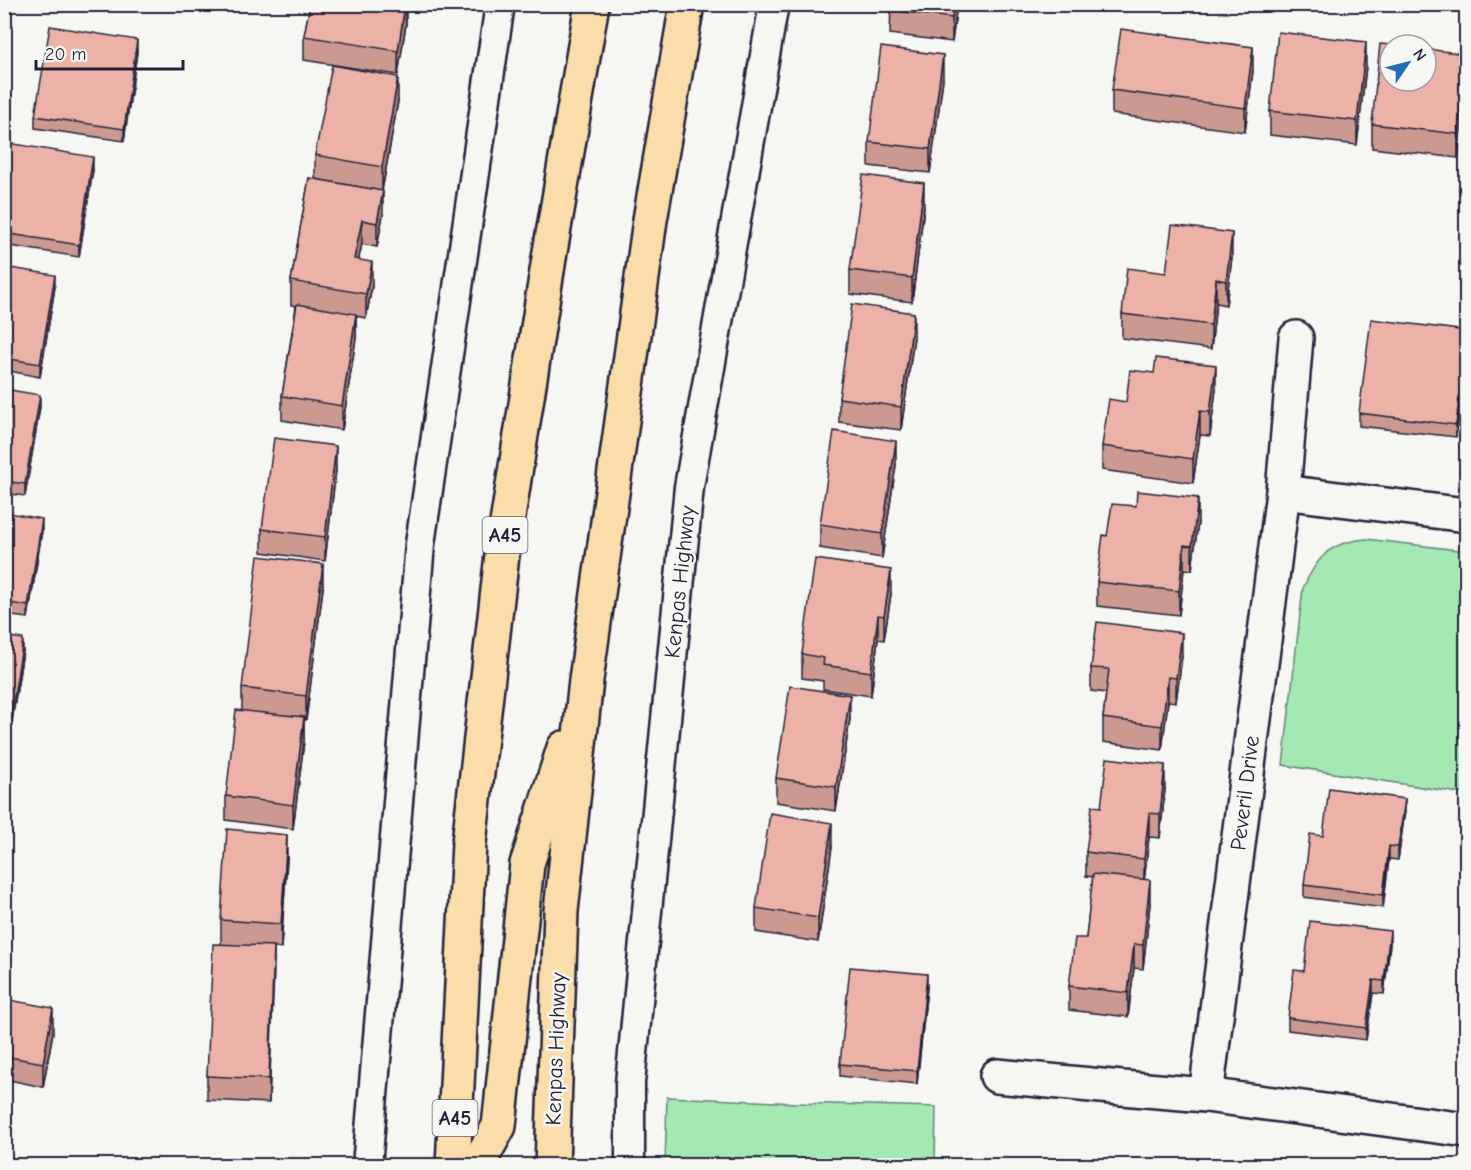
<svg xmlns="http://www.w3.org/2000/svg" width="1471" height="1170" viewBox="0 0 1471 1170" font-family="'Comic Neue',sans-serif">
	<rect width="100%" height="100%" fill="#f6f6f2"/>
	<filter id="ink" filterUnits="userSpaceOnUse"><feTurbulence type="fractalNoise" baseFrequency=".0167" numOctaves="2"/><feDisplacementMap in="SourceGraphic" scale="12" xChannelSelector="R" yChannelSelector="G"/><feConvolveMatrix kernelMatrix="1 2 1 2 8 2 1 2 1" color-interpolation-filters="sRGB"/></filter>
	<g filter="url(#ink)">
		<g fill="#a4e8b3" stroke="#638577" stroke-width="1.5">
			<path d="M1366,539L1466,551V794L1283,765L1303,588C1317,557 1330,542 1366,539Z"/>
			<polygon points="667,1097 796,1103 936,1107 935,1165 665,1165"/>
		</g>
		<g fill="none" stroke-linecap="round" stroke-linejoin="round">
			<g stroke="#22223b" stroke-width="33">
				<g id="service">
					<polyline points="367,1166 420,544 500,4"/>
					<polyline points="630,1166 630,1083 689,487 774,4"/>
				</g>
			</g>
			<g stroke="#22223b" stroke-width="38">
				<g id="minor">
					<polyline points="1283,492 1466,515"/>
					<polyline points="997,1076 1122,1088 1206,1095 1466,1130"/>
					<polyline points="1206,1095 1283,492 1296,338"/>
				</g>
			</g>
			<g stroke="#22223b" stroke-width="38">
				<g id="trunk">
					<polyline points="453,1166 469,843 502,555 550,252 592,4"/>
					<polyline points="477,1166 499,1126 527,864 564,748"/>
					<polyline points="552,1166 561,911 586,680 650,220 687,4"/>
				</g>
			</g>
			<use href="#service" stroke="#f6f6f2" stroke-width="28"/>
			<use href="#minor" stroke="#f6f6f2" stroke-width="33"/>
			<use href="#trunk" stroke="#faddab" stroke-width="33"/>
		</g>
		<g fill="#cb9990" stroke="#22223b" stroke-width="1.5">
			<polygon points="310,4 416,4 416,9 406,7 406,24 398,75 304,60 304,36"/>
			<polygon points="891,4 957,4 952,42 890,34"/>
			<polygon points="137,52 124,141 35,128 35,116"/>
			<polygon points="1366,66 1357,145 1270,135 1270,111"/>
			<polygon points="1253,71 1245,132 1112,114 1112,90"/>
			<polygon points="1466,78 1458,158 1372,148 1372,124"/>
			<polygon points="943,79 930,173 869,166 869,142"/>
			<polygon points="398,101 382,191 315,179 315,155"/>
			<polygon points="4,161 93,170 79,257 4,245"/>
			<polygon points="309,178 383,215 377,247 362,244 358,259 372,286 366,318 356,316 356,338 342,430 282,420 282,396 296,306 291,305 291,281"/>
			<polygon points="924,207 912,302 850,294 850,270"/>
			<polygon points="1232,257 1226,305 1216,303 1211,349 1122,338 1122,314 1166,273"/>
			<polygon points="4,267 55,287 40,377 4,370"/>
			<polygon points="1467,331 1467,345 1456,437 1359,426 1359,413"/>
			<polygon points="914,337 901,430 839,422 839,398"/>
			<polygon points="4,389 40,407 25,496 4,493"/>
			<polygon points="1216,389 1210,436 1200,435 1193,483 1102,470 1102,446 1126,402"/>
			<polygon points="896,465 882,558 820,548 820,524"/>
			<polygon points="336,470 325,561 262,552 262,529"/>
			<polygon points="4,512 42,531 28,618 4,615"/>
			<polygon points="1198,522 1192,570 1184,569 1179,615 1097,606 1097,582 1107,536"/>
			<polygon points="323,588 306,720 304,719 304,741 293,829 226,820 226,796 242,710 242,688"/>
			<polygon points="891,594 884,640 878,639 871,696 823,689 823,681 802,678 802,654"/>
			<polygon points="4,636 23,651 9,740 4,739"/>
			<polygon points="1182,656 1176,702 1168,701 1162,750 1103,742 1103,718 1106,693 1091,691 1091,668"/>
			<polygon points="850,719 836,811 776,802 776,778"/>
			<polygon points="1165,789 1160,838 1149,837 1144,880 1150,904 1143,969 1134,968 1128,1017 1069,1010 1069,986 1086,938 1093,877 1086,876 1086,852 1101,807"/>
			<polygon points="1405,811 1398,860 1389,859 1383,908 1304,897 1304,885 1323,836"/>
			<polygon points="832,847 818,942 756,932 756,908"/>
			<polygon points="287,859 281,948 274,947 269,1103 207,1100 207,1076 221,944 221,920"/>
			<polygon points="1390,944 1384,994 1373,993 1366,1040 1288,1030 1288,1018"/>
			<polygon points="927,987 917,1084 840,1076 840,1064"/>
			<polygon points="4,999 53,1032 43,1087 4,1079"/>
		</g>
		<g fill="#a57d75" stroke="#22223b" stroke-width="1.5">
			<polygon points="405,4 406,24 398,75 398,51"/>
			<polygon points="954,4 957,4 952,42 952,18"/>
			<polygon points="137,40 137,52 124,141 124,129"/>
			<polygon points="1366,42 1366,66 1357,145 1357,121"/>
			<polygon points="1253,47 1253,71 1245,132 1245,108"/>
			<polygon points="1466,54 1466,78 1458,158 1458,134"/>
			<polygon points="943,55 943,79 930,173 930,149"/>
			<polygon points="398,77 398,101 382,191 382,167"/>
			<polygon points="93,157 93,170 79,257 79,245"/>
			<polygon points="924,183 924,207 912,302 912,278"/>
			<polygon points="383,191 383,215 377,247 377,223"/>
			<polygon points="362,220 362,244 354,283 354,259"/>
			<polygon points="1232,233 1232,257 1226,305 1226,281"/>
			<polygon points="372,262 372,286 366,318 366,294"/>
			<polygon points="55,275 55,287 40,377 40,364"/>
			<polygon points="1216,279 1216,303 1211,349 1211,325"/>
			<polygon points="914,313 914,337 901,430 901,407"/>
			<polygon points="356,314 356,338 342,430 342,406"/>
			<polygon points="1467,332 1467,345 1456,437 1456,425"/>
			<polygon points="1216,365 1216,389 1210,436 1210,412"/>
			<polygon points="40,395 40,407 25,496 25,484"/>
			<polygon points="1200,411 1200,435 1193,483 1193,459"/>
			<polygon points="896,441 896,465 882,558 882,534"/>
			<polygon points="336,446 336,470 325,561 325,537"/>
			<polygon points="1198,498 1198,522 1192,570 1192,546"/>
			<polygon points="42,519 42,531 28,618 28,606"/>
			<polygon points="1184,545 1184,569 1179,615 1179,591"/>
			<polygon points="323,564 323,588 306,720 306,696"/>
			<polygon points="891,570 891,594 884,640 884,616"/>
			<polygon points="878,615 878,639 871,696 871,672"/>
			<polygon points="1182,633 1182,656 1176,702 1176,678"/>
			<polygon points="23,639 23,651 9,740 9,728"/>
			<polygon points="1168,677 1168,701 1162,750 1162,726"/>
			<polygon points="850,695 850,719 836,811 836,787"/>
			<polygon points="304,717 304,741 293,829 293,805"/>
			<polygon points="1165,765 1165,789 1160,838 1160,814"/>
			<polygon points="1405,799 1405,811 1398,860 1398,847"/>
			<polygon points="1149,813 1149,837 1144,883 1144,859"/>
			<polygon points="832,823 832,847 818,942 818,918"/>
			<polygon points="287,835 287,859 281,948 281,924"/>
			<polygon points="1389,846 1389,859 1383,908 1383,895"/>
			<polygon points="1150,880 1150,904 1143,969 1143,945"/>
			<polygon points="1390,931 1390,944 1384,994 1384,981"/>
			<polygon points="1134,944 1134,968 1128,1017 1128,993"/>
			<polygon points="274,946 274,970 269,1103 269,1079"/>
			<polygon points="927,974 927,987 917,1084 917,1071"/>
			<polygon points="1373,980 1373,993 1366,1040 1366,1028"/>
			<polygon points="53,1008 53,1032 43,1087 43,1063"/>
		</g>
		<g fill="#ecb2a7" stroke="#22223b" stroke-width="1.5">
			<polygon points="310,4 405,4 398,51 304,36"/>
			<polygon points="891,4 954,4 952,18 890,10"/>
			<polygon points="50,26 137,40 124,129 35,116"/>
			<polygon points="1121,29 1253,47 1245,108 1112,90"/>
			<polygon points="1278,32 1366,42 1357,121 1270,111"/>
			<polygon points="1380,44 1390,45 1390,81 1426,81 1426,49 1466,54 1458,134 1372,124"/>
			<polygon points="881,47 943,55 930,149 869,142"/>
			<polygon points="332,65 398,77 382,167 315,155"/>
			<polygon points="8,143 93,157 79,245 4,233 4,161"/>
			<polygon points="863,175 924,183 912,278 850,270"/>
			<polygon points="309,178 383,191 377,223 362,220 354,259 372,262 366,294 291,281"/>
			<polygon points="1172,225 1232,233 1226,281 1216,279 1211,325 1122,314 1127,268 1166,273"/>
			<polygon points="4,267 55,275 40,364 4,358"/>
			<polygon points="297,304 356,314 342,406 282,396"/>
			<polygon points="852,304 914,313 901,407 839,398"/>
			<polygon points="1371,319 1467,331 1456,425 1359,413"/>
			<polygon points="1156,358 1216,365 1210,412 1200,411 1193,459 1102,446 1109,399 1126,402 1130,370 1154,373"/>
			<polygon points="4,389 40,395 25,484 4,481"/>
			<polygon points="834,431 896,441 882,534 820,524"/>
			<polygon points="274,438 336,446 325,537 262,529"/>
			<polygon points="1137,491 1198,498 1192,546 1184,545 1179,591 1097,582 1103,535 1107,536 1112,504 1136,506"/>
			<polygon points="4,512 42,519 28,606 4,602"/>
			<polygon points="258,556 323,564 306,696 242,688"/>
			<polygon points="815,559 891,570 884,616 878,615 871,672 823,665 824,658 802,654"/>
			<polygon points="1097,622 1182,633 1176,678 1168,677 1162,726 1103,718 1109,669 1091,668"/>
			<polygon points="4,636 23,639 9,728 4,727"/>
			<polygon points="790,686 850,695 836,787 776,778"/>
			<polygon points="236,710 304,717 293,805 226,796"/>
			<polygon points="1107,758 1165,765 1160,814 1149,813 1144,859 1086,852 1092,806 1101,807"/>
			<polygon points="1329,788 1405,799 1398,847 1389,846 1383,895 1304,885 1310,834 1323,836"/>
			<polygon points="770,813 832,823 818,918 756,908"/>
			<polygon points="227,829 287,835 281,924 221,920"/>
			<polygon points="1093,874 1150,880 1143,945 1134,944 1128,993 1069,986 1075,938 1086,938"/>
			<polygon points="1310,921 1390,931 1384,981 1373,980 1366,1028 1288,1018 1294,970 1304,971"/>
			<polygon points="213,944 274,946 269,1079 207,1076"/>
			<polygon points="850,967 927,974 917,1071 840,1064"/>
			<polygon points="4,999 53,1008 43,1063 4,1056"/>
		</g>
	</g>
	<g text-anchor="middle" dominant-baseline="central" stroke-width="5" stroke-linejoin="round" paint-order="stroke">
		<g fill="#f6f6f2" stroke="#626272" stroke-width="1.5">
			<rect x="482.5" y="517" width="45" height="36" rx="4.5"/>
			<rect x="432.5" y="1100" width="45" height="36" rx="4.5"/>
		</g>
		<g font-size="21" font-weight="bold" fill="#22223b">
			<text x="505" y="535">A45</text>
			<text x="455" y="1118">A45</text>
		</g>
		<g font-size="22" fill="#22223b" stroke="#f6f6f2">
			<text transform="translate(680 582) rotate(-84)">Kenpas Highway</text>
			<text transform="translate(1245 793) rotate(-83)">Peveril Drive</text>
			<text transform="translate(556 1049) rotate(-88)">Kenpas Highway</text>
		</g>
	</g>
	<rect width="1471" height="1170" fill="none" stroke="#f6f6f2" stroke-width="24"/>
	<rect x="12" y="12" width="1447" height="1146" fill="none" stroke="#22223b" stroke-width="2" filter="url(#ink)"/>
	<g transform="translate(1408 63) rotate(55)"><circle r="28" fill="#f6f6f2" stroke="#a1a1a9" stroke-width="1.5"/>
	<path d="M0-4.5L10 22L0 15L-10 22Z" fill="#1f6fb2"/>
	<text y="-9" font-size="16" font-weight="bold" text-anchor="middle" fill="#22223b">N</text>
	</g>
	<path d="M36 60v9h147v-9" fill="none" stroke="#22223b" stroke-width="3"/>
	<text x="45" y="60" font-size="18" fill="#22223b" stroke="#f6f6f2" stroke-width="4.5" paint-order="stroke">20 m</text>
</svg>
